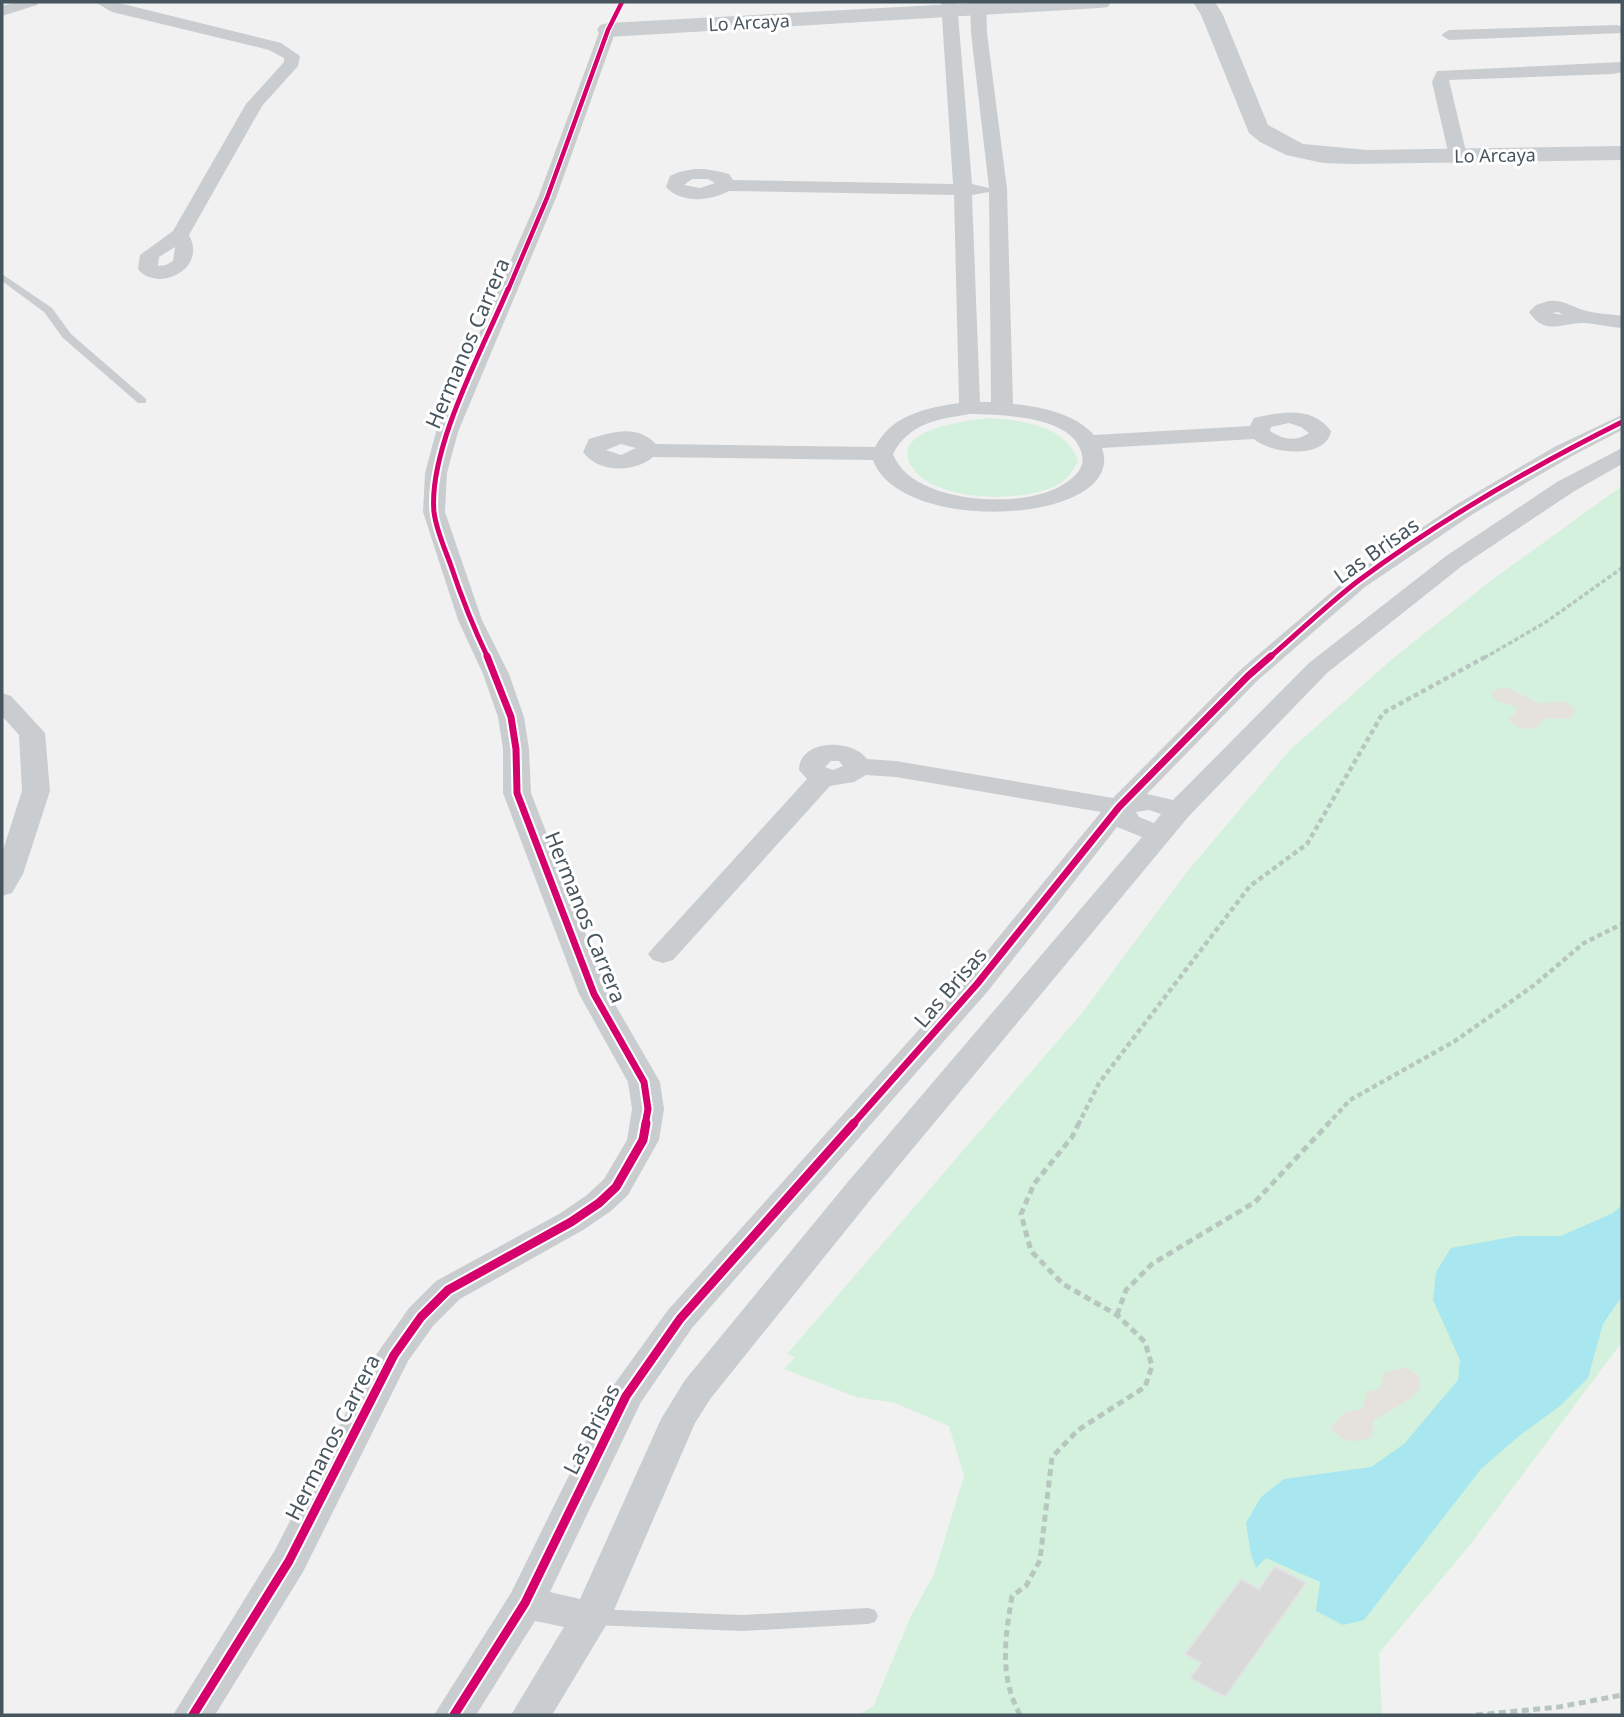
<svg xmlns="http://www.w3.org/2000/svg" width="1624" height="1717" viewBox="0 0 1624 1717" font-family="'Noto Sans',sans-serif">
	<rect width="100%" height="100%" fill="#f1f1f1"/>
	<g fill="#d4f1dd">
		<path d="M990,418C1022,421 1068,425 1078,462C1072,472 1067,479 1057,485C1024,503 939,502 914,470C883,430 968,420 990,418Z"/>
		<polygon points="1622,486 1622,1342 1469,1546 1379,1653 1382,1715 859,1715 874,1705 910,1618 934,1574 964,1476 949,1426 895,1403 856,1397 784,1369 795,1357 787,1354 1082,1013 1186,873 1290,750 1391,660 1493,579"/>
	</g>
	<g fill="#e5e2dd">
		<polygon points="1509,688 1538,703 1564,701 1573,707 1575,712 1570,719 1544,719 1536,728 1522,729 1512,724 1509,718 1516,713 1517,707 1495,700 1491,693 1496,689"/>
		<path d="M1405,1367L1419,1376L1421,1388L1410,1399L1374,1420L1371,1438C1352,1443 1343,1443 1330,1427L1345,1412L1362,1409L1367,1392L1380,1389L1385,1372Z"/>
	</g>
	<polygon fill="#a8e6f0" points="1622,1205 1622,1296 1603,1324 1588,1378 1560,1406 1519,1436 1481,1469 1364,1620 1343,1625 1316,1611 1320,1582 1266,1558 1256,1568 1251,1555 1246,1523 1261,1497 1284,1479 1371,1467 1404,1444 1458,1380 1460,1360 1433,1300 1436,1272 1451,1248 1517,1236 1561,1236 1613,1213"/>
	<polygon fill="#d9d9da" stroke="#e2e3e4" stroke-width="2" points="1275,1566 1306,1583 1225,1697 1190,1678 1201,1663 1185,1654 1241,1579 1259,1589"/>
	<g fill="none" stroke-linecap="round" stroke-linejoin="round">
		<polyline stroke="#b8c6c0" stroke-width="3.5" stroke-dasharray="4.5 2.5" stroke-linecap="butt" points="1484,658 1546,622 1622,568"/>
		<g stroke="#b8c6c0" stroke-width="4.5" stroke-dasharray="5 3.5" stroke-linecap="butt">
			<polyline points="1078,1125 1099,1083 1250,886 1307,844 1383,713 1487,656"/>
			<polyline points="1327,1125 1350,1100 1455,1041 1533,986 1584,943 1622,924"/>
		</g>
		<g stroke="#b8c6c0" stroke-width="5" stroke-dasharray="7 4.5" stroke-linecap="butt">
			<polyline points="1117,1315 1126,1290 1152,1264 1255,1202 1329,1123"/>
			<path d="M1020,1715C999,1676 1005,1638 1012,1596L1026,1586L1040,1560L1052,1457L1078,1430L1145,1387L1152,1366L1145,1342L1117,1315L1063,1284L1031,1251L1021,1214L1034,1184L1072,1137L1079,1123"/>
			<polyline points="1476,1715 1559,1707 1622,1695"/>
		</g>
		<g fill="#cacdcf" fill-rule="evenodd">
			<polygon points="2,274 52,308 71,334 146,399 146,403 138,403 63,338 44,312 2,281"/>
			<polygon points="868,1608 875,1610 878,1616 875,1622 868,1624 742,1631 592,1625 585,1623 582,1617 585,1611 592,1609 742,1615"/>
		</g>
		<g fill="#cacdcf" fill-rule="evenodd">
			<polygon points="16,2 39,2 37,5 2,16 2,6"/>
			<path d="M95,2H115L281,43L300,56L298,66L262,106L189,235C208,270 157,293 138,269L140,255L173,231L246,104L284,62V58L269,50L112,12ZM175,247L173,261L166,265L158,266L159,257Z"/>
			<path d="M941,2H957L972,184L989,188L971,33L970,2H986L987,33L1007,189L1013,404C1041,407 1074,413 1094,435L1250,426L1254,418C1281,412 1312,405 1331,431C1326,460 1271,454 1254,439L1102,448C1129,524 900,537 873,460L653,457C634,473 598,473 583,452L589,439C613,432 636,424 656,444L875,447C892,415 925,408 959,403L954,195L729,191C711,201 681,204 666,187L670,176C691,166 707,168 729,174L733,180L953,184ZM692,179H708L715,183L700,188L684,185ZM989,192L991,402H980L972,195ZM970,414C1001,415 1069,415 1081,451C1086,465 1078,474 1067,482C1029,511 911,505 893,454C909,423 938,419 970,414ZM1289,423L1301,427L1309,433C1296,442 1283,440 1270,431L1271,427ZM621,444L636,448L621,455L606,450Z"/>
			<polygon points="608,25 616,30 556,198 458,432 447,473 445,512 482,620 509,674 524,717 529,749 531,793 609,994 660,1082 664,1109 659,1140 628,1195 611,1211 583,1230 460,1299 433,1326 408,1361 303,1572 215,1715 173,1715 275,1550 376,1355 409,1308 436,1281 559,1214 587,1195 604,1179 627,1140 632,1109 628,1082 579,994 503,793 503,749 498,717 483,674 458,620 423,512 425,473 436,432 538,198 600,30"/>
			<polygon points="1617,25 1622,27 1622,33 1449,40 1441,35 1449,30"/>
			<polygon points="1622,62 1622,72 1612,74 1449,80 1467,156 1458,161 1449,156 1432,82 1437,71"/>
			<path d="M1548,301C1564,299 1573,308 1587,311C1598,314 1611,314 1622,316V328C1610,327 1597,324 1584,323C1562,322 1546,337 1529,312L1536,305ZM1558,312L1563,315L1552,313Z"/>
			<path d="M1622,415V430L1572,456L1473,514L1365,587L1257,681L1147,794L1173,800L1309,663L1446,556L1557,482L1622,448V464L1573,492L1462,566L1327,673L1189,816L871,1199L711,1398L695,1423L611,1617L552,1715H511L564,1627L535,1621L476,1715H434L511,1593L613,1386L668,1310L966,977L1101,812L896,777L866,775L854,782L830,786L673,960L663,963L653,960L648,954L653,948L807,779L799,770C799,739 852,738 867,759L896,761L1113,798L1239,671L1349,577L1457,504L1556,446ZM831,761H839L843,766L833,770L825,767ZM1149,810L1161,814L1154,823L1139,817L1136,812ZM1117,827L1142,837L847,1183L685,1380L661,1419L580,1599L550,1592L641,1402L692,1328L988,991Z"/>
			<polygon points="2,693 11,696 45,733 50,791 23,874 12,893 2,896 2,853 22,791 19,735 2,716"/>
		</g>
		<g fill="#caced1" fill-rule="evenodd">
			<polygon points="991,2 1111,2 1108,7 1100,8 608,37 600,35 597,30 600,25 608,23"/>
			<polygon points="1193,2 1215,2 1223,15 1268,125 1303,144 1367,150 1622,146 1622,160 1352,164 1323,163 1286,155 1260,142 1249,133 1201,15"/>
		</g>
		<g stroke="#fff" stroke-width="7">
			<polyline id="cycleway-far3" points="508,290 547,198 608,30 622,2"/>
		</g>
		<g stroke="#fff" stroke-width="9">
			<g id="cycleway-far2">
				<path d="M488,658C473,627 461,596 450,563C444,547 436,529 434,512C428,449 483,348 508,289"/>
				<path d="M1269,658C1298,633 1327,605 1358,581C1440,520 1530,468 1622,422"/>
			</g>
		</g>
		<g stroke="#fff" stroke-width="11">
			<g id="cycleway-far1">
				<polyline points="487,656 511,717 516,749 517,793 594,994 644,1082 648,1109 645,1125"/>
				<polyline points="852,1125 977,984 1119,807 1248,676 1271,656"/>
			</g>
		</g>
		<g stroke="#fff" stroke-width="13">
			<g id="cycleway">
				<polyline points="193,1715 289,1561 394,1355 421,1317 448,1290 571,1222 599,1203 616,1187 643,1140 646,1123"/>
				<polyline points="454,1715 525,1603 626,1396 680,1319 854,1123"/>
			</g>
		</g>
		<use href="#cycleway-far3" stroke="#d6006c" stroke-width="4.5"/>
		<use href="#cycleway-far2" stroke="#d6006c" stroke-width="5"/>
		<use href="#cycleway-far1" stroke="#d6006c" stroke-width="7"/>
		<use href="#cycleway" stroke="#d6006c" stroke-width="9"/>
	</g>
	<g text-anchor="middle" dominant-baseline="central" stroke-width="6" stroke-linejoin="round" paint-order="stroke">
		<g font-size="18" fill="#47555e" stroke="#fff">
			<text transform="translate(749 22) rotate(-3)">Lo Arcaya</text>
			<text transform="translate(1495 155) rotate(-1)">Lo Arcaya</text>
		</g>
		<g font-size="21" fill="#47555e" stroke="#fff">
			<text transform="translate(467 343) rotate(-67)">Hermanos Carrera</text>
			<text transform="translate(1376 550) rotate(-35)">Las Brisas</text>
			<text transform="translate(586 917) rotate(68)">Hermanos Carrera</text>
			<text transform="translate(950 987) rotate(-49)">Las Brisas</text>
			<text transform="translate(591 1429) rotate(-63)">Las Brisas</text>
			<text transform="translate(332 1437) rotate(-63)">Hermanos Carrera</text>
		</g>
	</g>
	<rect width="1624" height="1717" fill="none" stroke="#47555e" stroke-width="7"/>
</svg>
